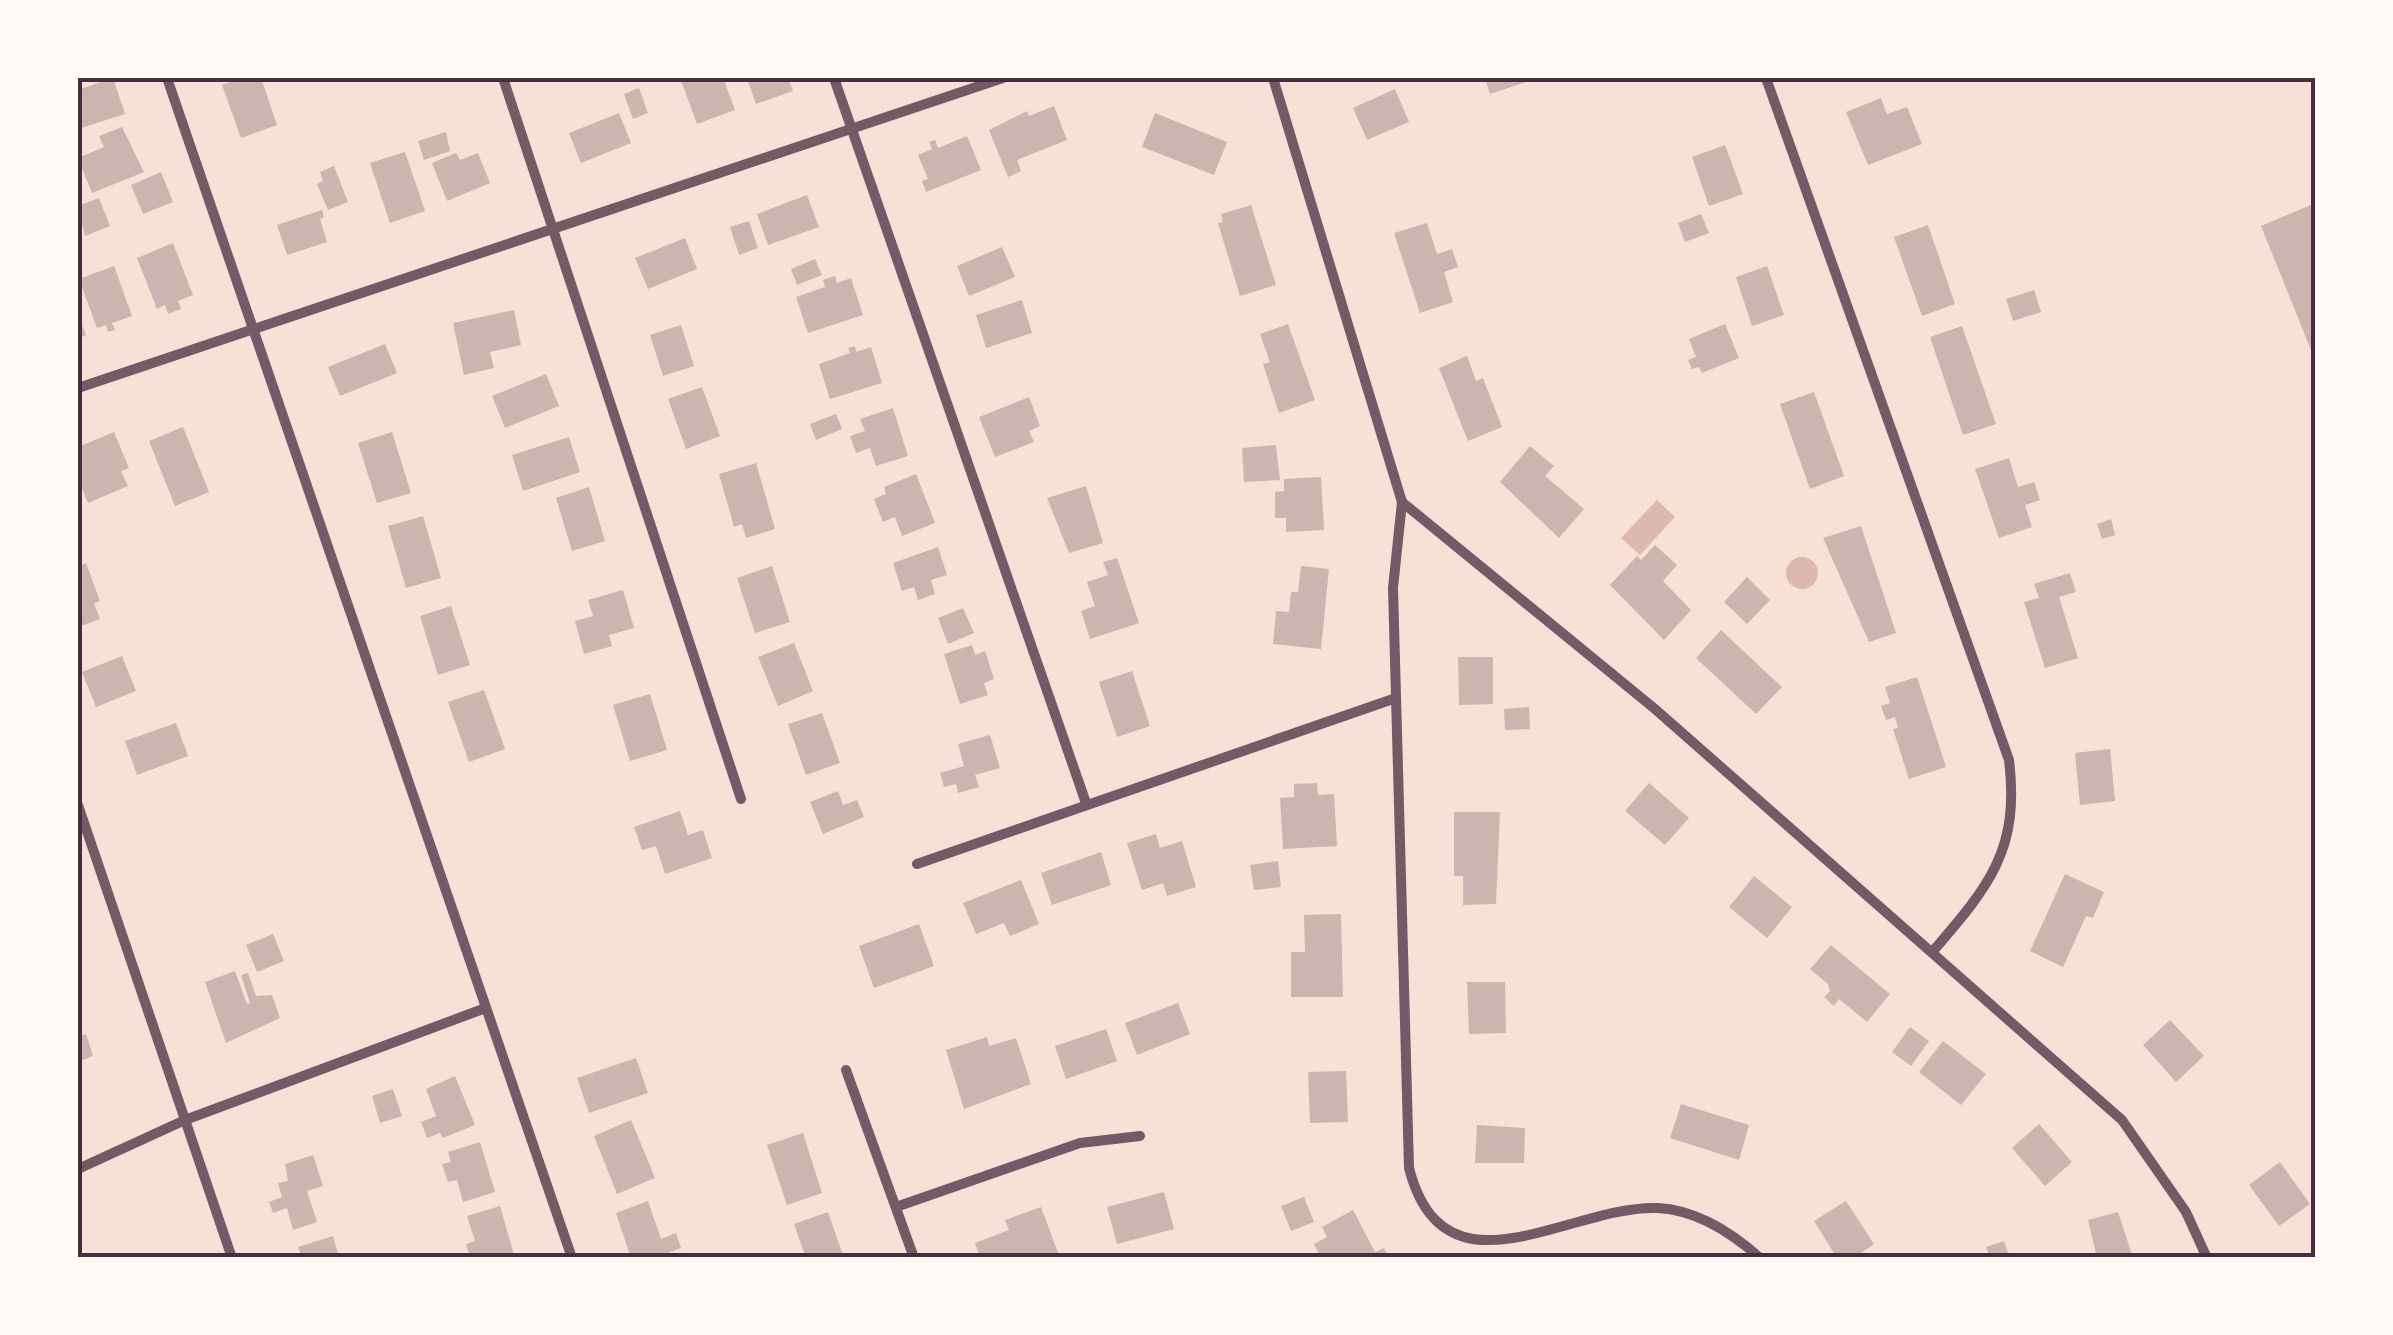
<svg xmlns="http://www.w3.org/2000/svg" width="2393" height="1335" viewBox="0 0 2393 1335" font-family="Roboto,sans-serif">
	<rect width="100%" height="100%" fill="#f7e1d7"/>
	<g fill="#dcb8b0">
		<polygon points="1657,500 1675,517 1640,555 1621,538"/>
		<circle cx="1802" cy="573" r="16"/>
	</g>
	<g fill="#ccb4b1">
		<polygon points="113,78 125,114 78,129 78,90"/>
		<polygon points="243,78 261,78 277,125 241,138 222,85"/>
		<polygon points="680,78 723,78 735,110 697,124"/>
		<polygon points="747,78 788,78 793,91 756,104"/>
		<polygon points="1485,78 1538,78 1490,94"/>
		<polygon points="639,88 648,113 633,119 624,94"/>
		<polygon points="1395,89 1409,122 1367,140 1353,108"/>
		<polygon points="1881,98 1887,114 1907,107 1922,144 1868,165 1846,112"/>
		<polygon points="1054,106 1067,140 1017,160 1021,171 1008,177 989,130 1027,111 1029,116"/>
		<polygon points="619,113 631,143 581,163 569,133"/>
		<polygon points="1155,113 1227,142 1214,175 1142,147"/>
		<polygon points="122,127 144,172 92,193 78,158 104,147 99,136"/>
		<polygon points="446,132 450,151 424,160 418,141"/>
		<polygon points="967,136 981,170 926,192 922,181 928,179 918,155 932,149 929,142 935,140 938,148"/>
		<polygon points="1725,145 1743,194 1709,206 1692,157"/>
		<polygon points="405,152 425,211 390,223 370,163"/>
		<polygon points="456,153 460,160 478,153 490,183 447,201 432,163"/>
		<polygon points="334,166 348,202 328,210 317,184 323,181 320,172"/>
		<polygon points="161,172 173,202 143,214 131,185"/>
		<polygon points="807,195 819,227 768,245 757,214"/>
		<polygon points="99,198 110,226 85,236 78,206"/>
		<polygon points="2313,204 2316,210 2315,360 2261,226"/>
		<polygon points="1251,205 1276,285 1240,296 1218,223 1223,222 1221,214"/>
		<polygon points="322,210 324,217 320,219 327,242 287,255 277,225"/>
		<polygon points="1701,214 1709,233 1685,242 1678,223"/>
		<polygon points="749,221 758,248 739,255 730,227"/>
		<polygon points="1427,223 1437,254 1452,249 1458,267 1444,272 1453,302 1420,313 1394,233"/>
		<polygon points="1928,225 1955,304 1922,316 1894,237"/>
		<polygon points="685,238 697,269 648,289 635,258"/>
		<polygon points="173,243 193,295 178,301 181,309 168,314 165,305 157,309 137,258"/>
		<polygon points="1002,247 1015,277 969,296 957,266"/>
		<polygon points="815,259 822,275 797,285 791,269"/>
		<polygon points="114,266 132,316 112,323 115,330 108,332 106,325 97,328 79,279"/>
		<polygon points="1767,266 1784,315 1752,326 1736,277"/>
		<polygon points="835,276 837,283 851,278 863,315 808,333 796,297 825,287 823,280"/>
		<polygon points="2034,290 2041,312 2013,321 2006,299"/>
		<polygon points="1022,300 1032,333 986,348 976,315"/>
		<polygon points="514,310 521,345 490,352 494,368 464,375 453,323"/>
		<polygon points="78,315 86,335 78,339"/>
		<polygon points="1288,324 1315,400 1279,413 1263,364 1270,362 1260,334"/>
		<polygon points="1725,324 1739,358 1702,373 1699,367 1692,369 1688,360 1696,357 1689,339"/>
		<polygon points="681,325 694,366 663,376 650,335"/>
		<polygon points="1962,326 1996,424 1963,435 1930,337"/>
		<polygon points="385,344 397,373 340,396 328,367"/>
		<polygon points="855,346 856,352 871,347 882,383 830,399 819,364 850,353 848,348"/>
		<polygon points="1467,356 1476,381 1483,378 1502,427 1468,441 1439,368"/>
		<polygon points="546,374 559,406 505,428 492,396"/>
		<polygon points="702,387 720,436 686,449 668,399"/>
		<polygon points="1814,392 1844,476 1810,489 1780,404"/>
		<polygon points="1029,397 1040,426 1029,431 1034,442 995,457 979,417"/>
		<polygon points="893,408 908,456 876,466 870,448 856,453 850,436 865,431 860,419"/>
		<polygon points="836,414 842,429 816,440 810,424"/>
		<polygon points="183,427 209,492 175,506 149,441"/>
		<polygon points="114,432 129,468 121,471 128,486 88,503 78,478 78,447"/>
		<polygon points="392,432 411,493 377,503 358,443"/>
		<polygon points="569,437 580,472 523,491 512,455"/>
		<polygon points="1276,445 1280,480 1244,482 1242,448"/>
		<polygon points="1530,446 1554,466 1545,476 1584,509 1559,538 1500,482"/>
		<polygon points="2009,458 2018,487 2034,482 2040,500 2025,505 2032,527 1999,538 1975,469"/>
		<polygon points="756,463 775,529 746,538 742,524 734,527 719,474"/>
		<polygon points="916,474 935,523 902,536 895,517 883,522 874,499 886,494 884,487"/>
		<polygon points="1321,477 1324,530 1286,532 1286,518 1275,518 1275,492 1284,491 1284,479"/>
		<polygon points="1086,486 1103,543 1069,553 1047,498"/>
		<polygon points="589,487 605,541 572,551 556,498"/>
		<polygon points="423,516 441,578 406,588 388,526"/>
		<polygon points="2111,519 2115,535 2102,539 2097,524"/>
		<polygon points="1861,526 1896,633 1869,642 1823,538"/>
		<polygon points="1655,545 1677,565 1663,581 1691,610 1664,640 1610,585 1637,556 1641,560"/>
		<polygon points="938,547 947,575 931,580 935,594 918,600 914,587 902,591 893,563"/>
		<polygon points="1117,558 1139,623 1090,639 1081,611 1095,606 1087,582 1108,575 1103,562"/>
		<polygon points="86,563 100,601 94,603 100,619 78,627 78,567"/>
		<polygon points="772,566 790,622 755,633 737,578"/>
		<polygon points="1301,566 1329,569 1321,649 1273,644 1276,611 1289,612 1291,592 1298,592"/>
		<polygon points="2070,573 2076,592 2059,597 2078,658 2045,668 2024,602 2039,598 2034,584"/>
		<polygon points="1747,577 1770,600 1747,624 1724,602"/>
		<polygon points="623,590 634,628 609,635 612,646 584,654 575,621 593,616 588,600"/>
		<polygon points="451,606 470,665 438,675 420,616"/>
		<polygon points="963,608 974,633 948,644 938,618"/>
		<polygon points="1721,630 1782,687 1756,714 1696,658"/>
		<polygon points="794,643 813,691 778,706 758,657"/>
		<polygon points="972,645 975,655 985,651 994,679 984,683 988,695 960,704 944,654"/>
		<polygon points="122,656 136,691 96,707 82,672"/>
		<polygon points="1458,657 1493,657 1493,704 1459,705"/>
		<polygon points="1132,671 1150,726 1117,737 1099,682"/>
		<polygon points="1917,677 1946,767 1909,779 1893,729 1898,728 1895,717 1886,720 1881,706 1890,703 1885,687"/>
		<polygon points="484,690 505,749 469,762 448,702"/>
		<polygon points="650,694 667,750 630,761 613,705"/>
		<polygon points="1529,707 1530,729 1505,730 1504,709"/>
		<polygon points="822,713 840,763 806,775 788,724"/>
		<polygon points="176,723 188,756 137,775 125,741"/>
		<polygon points="990,735 1000,768 975,775 979,787 958,793 956,784 944,787 940,773 964,766 958,744"/>
		<polygon points="2110,749 2115,801 2080,805 2075,753"/>
		<polygon points="1317,783 1318,795 1334,794 1337,846 1283,849 1280,798 1294,797 1294,784"/>
		<polygon points="1649,783 1689,818 1665,845 1625,811"/>
		<polygon points="838,791 843,805 857,800 864,817 823,834 810,802"/>
		<polygon points="680,811 688,835 703,830 712,858 665,874 656,846 642,850 634,827"/>
		<polygon points="1454,812 1500,812 1496,904 1463,905 1463,876 1454,876"/>
		<polygon points="1156,834 1160,848 1182,841 1196,887 1167,896 1163,883 1142,890 1127,843"/>
		<polygon points="1101,852 1111,885 1052,905 1041,873"/>
		<polygon points="1278,861 1281,887 1254,890 1250,865"/>
		<polygon points="2065,874 2104,892 2093,918 2086,916 2063,967 2030,951"/>
		<polygon points="1754,876 1792,907 1767,938 1729,907"/>
		<polygon points="1021,880 1039,924 1010,936 1004,923 976,934 963,903"/>
		<polygon points="1341,914 1343,997 1291,997 1291,952 1305,952 1304,915"/>
		<polygon points="919,924 934,966 874,988 859,946"/>
		<polygon points="273,934 284,961 257,972 246,945"/>
		<polygon points="1831,945 1890,994 1867,1022 1839,999 1834,1006 1824,997 1830,991 1828,984 1810,969"/>
		<polygon points="235,971 247,1004 250,1003 241,975 248,973 256,996 272,995 280,1018 226,1043 205,982"/>
		<polygon points="1467,982 1505,982 1506,1033 1469,1034"/>
		<polygon points="1178,1003 1190,1034 1137,1055 1125,1023"/>
		<polygon points="2170,1020 2204,1056 2176,1082 2143,1045"/>
		<polygon points="1910,1027 1929,1041 1911,1066 1892,1052"/>
		<polygon points="1106,1029 1117,1061 1066,1079 1055,1046"/>
		<polygon points="86,1034 93,1056 78,1062 78,1037"/>
		<polygon points="987,1037 989,1046 1016,1038 1031,1084 964,1109 946,1050"/>
		<polygon points="1943,1041 1986,1074 1961,1105 1919,1072"/>
		<polygon points="636,1058 648,1093 589,1113 577,1078"/>
		<polygon points="1346,1071 1348,1122 1310,1123 1308,1072"/>
		<polygon points="455,1076 475,1125 443,1138 440,1133 427,1138 421,1122 436,1116 426,1089"/>
		<polygon points="393,1089 402,1116 380,1123 372,1096"/>
		<polygon points="1681,1104 1749,1125 1739,1160 1670,1138"/>
		<polygon points="631,1120 655,1178 617,1194 594,1136"/>
		<polygon points="2039,1124 2072,1162 2045,1186 2012,1148"/>
		<polygon points="1477,1125 1525,1128 1524,1163 1475,1163"/>
		<polygon points="803,1133 822,1193 787,1205 767,1145"/>
		<polygon points="480,1142 495,1192 463,1202 457,1180 448,1182 442,1164 451,1162 448,1152"/>
		<polygon points="313,1155 323,1186 307,1191 317,1222 293,1230 287,1208 273,1213 269,1202 282,1197 278,1183 288,1181 285,1164"/>
		<polygon points="2280,1162 2310,1204 2279,1226 2249,1185"/>
		<polygon points="1164,1192 1174,1229 1117,1244 1107,1207"/>
		<polygon points="1304,1197 1314,1222 1291,1231 1281,1206"/>
		<polygon points="648,1201 661,1239 676,1233 681,1248 654,1258 631,1258 616,1213"/>
		<polygon points="1846,1201 1874,1244 1854,1258 1837,1258 1814,1221"/>
		<polygon points="500,1206 515,1258 470,1258 466,1244 475,1241 467,1216"/>
		<polygon points="1041,1207 1060,1258 980,1258 975,1243 1009,1230 1005,1220"/>
		<polygon points="1353,1210 1375,1252 1384,1248 1389,1258 1321,1258 1314,1244 1327,1237 1322,1227"/>
		<polygon points="828,1212 844,1258 806,1258 794,1224"/>
		<polygon points="2118,1212 2133,1258 2097,1258 2088,1220"/>
		<polygon points="333,1236 339,1258 302,1258 298,1247"/>
		<polygon points="2004,1241 2010,1258 1990,1258 1986,1247"/>
	</g>
	<g fill="none" stroke-linecap="round" stroke-linejoin="round">
		<g stroke="#755966" stroke-width="10">
			<polyline points="167,78 572,1258"/>
			<polyline points="503,78 741,799"/>
			<polyline points="834,78 1086,803"/>
			<path d="M1273,78L1402,502L1393,588L1409,1168C1444,1305 1571,1204 1658,1208C1697,1210 1731,1232 1760,1258"/>
			<path d="M1766,78L2009,760C2020,850 1989,886 1934,950"/>
			<polyline points="78,388 1003,78"/>
			<polyline points="1402,502 1655,709 2122,1120 2186,1212 2207,1258"/>
			<polyline points="78,805 232,1258"/>
			<polyline points="917,864 1396,698"/>
			<polyline points="846,1070 914,1258"/>
			<polyline points="78,1169 185,1120 483,1009"/>
			<polyline points="896,1207 1080,1143 1140,1136"/>
		</g>
	</g>
	<rect width="2393" height="1335" fill="none" stroke="#fffaf5" stroke-width="160"/>
	<rect x="80" y="80" width="2233" height="1175" fill="none" stroke="#4a2c40" stroke-width="4"/>
</svg>
